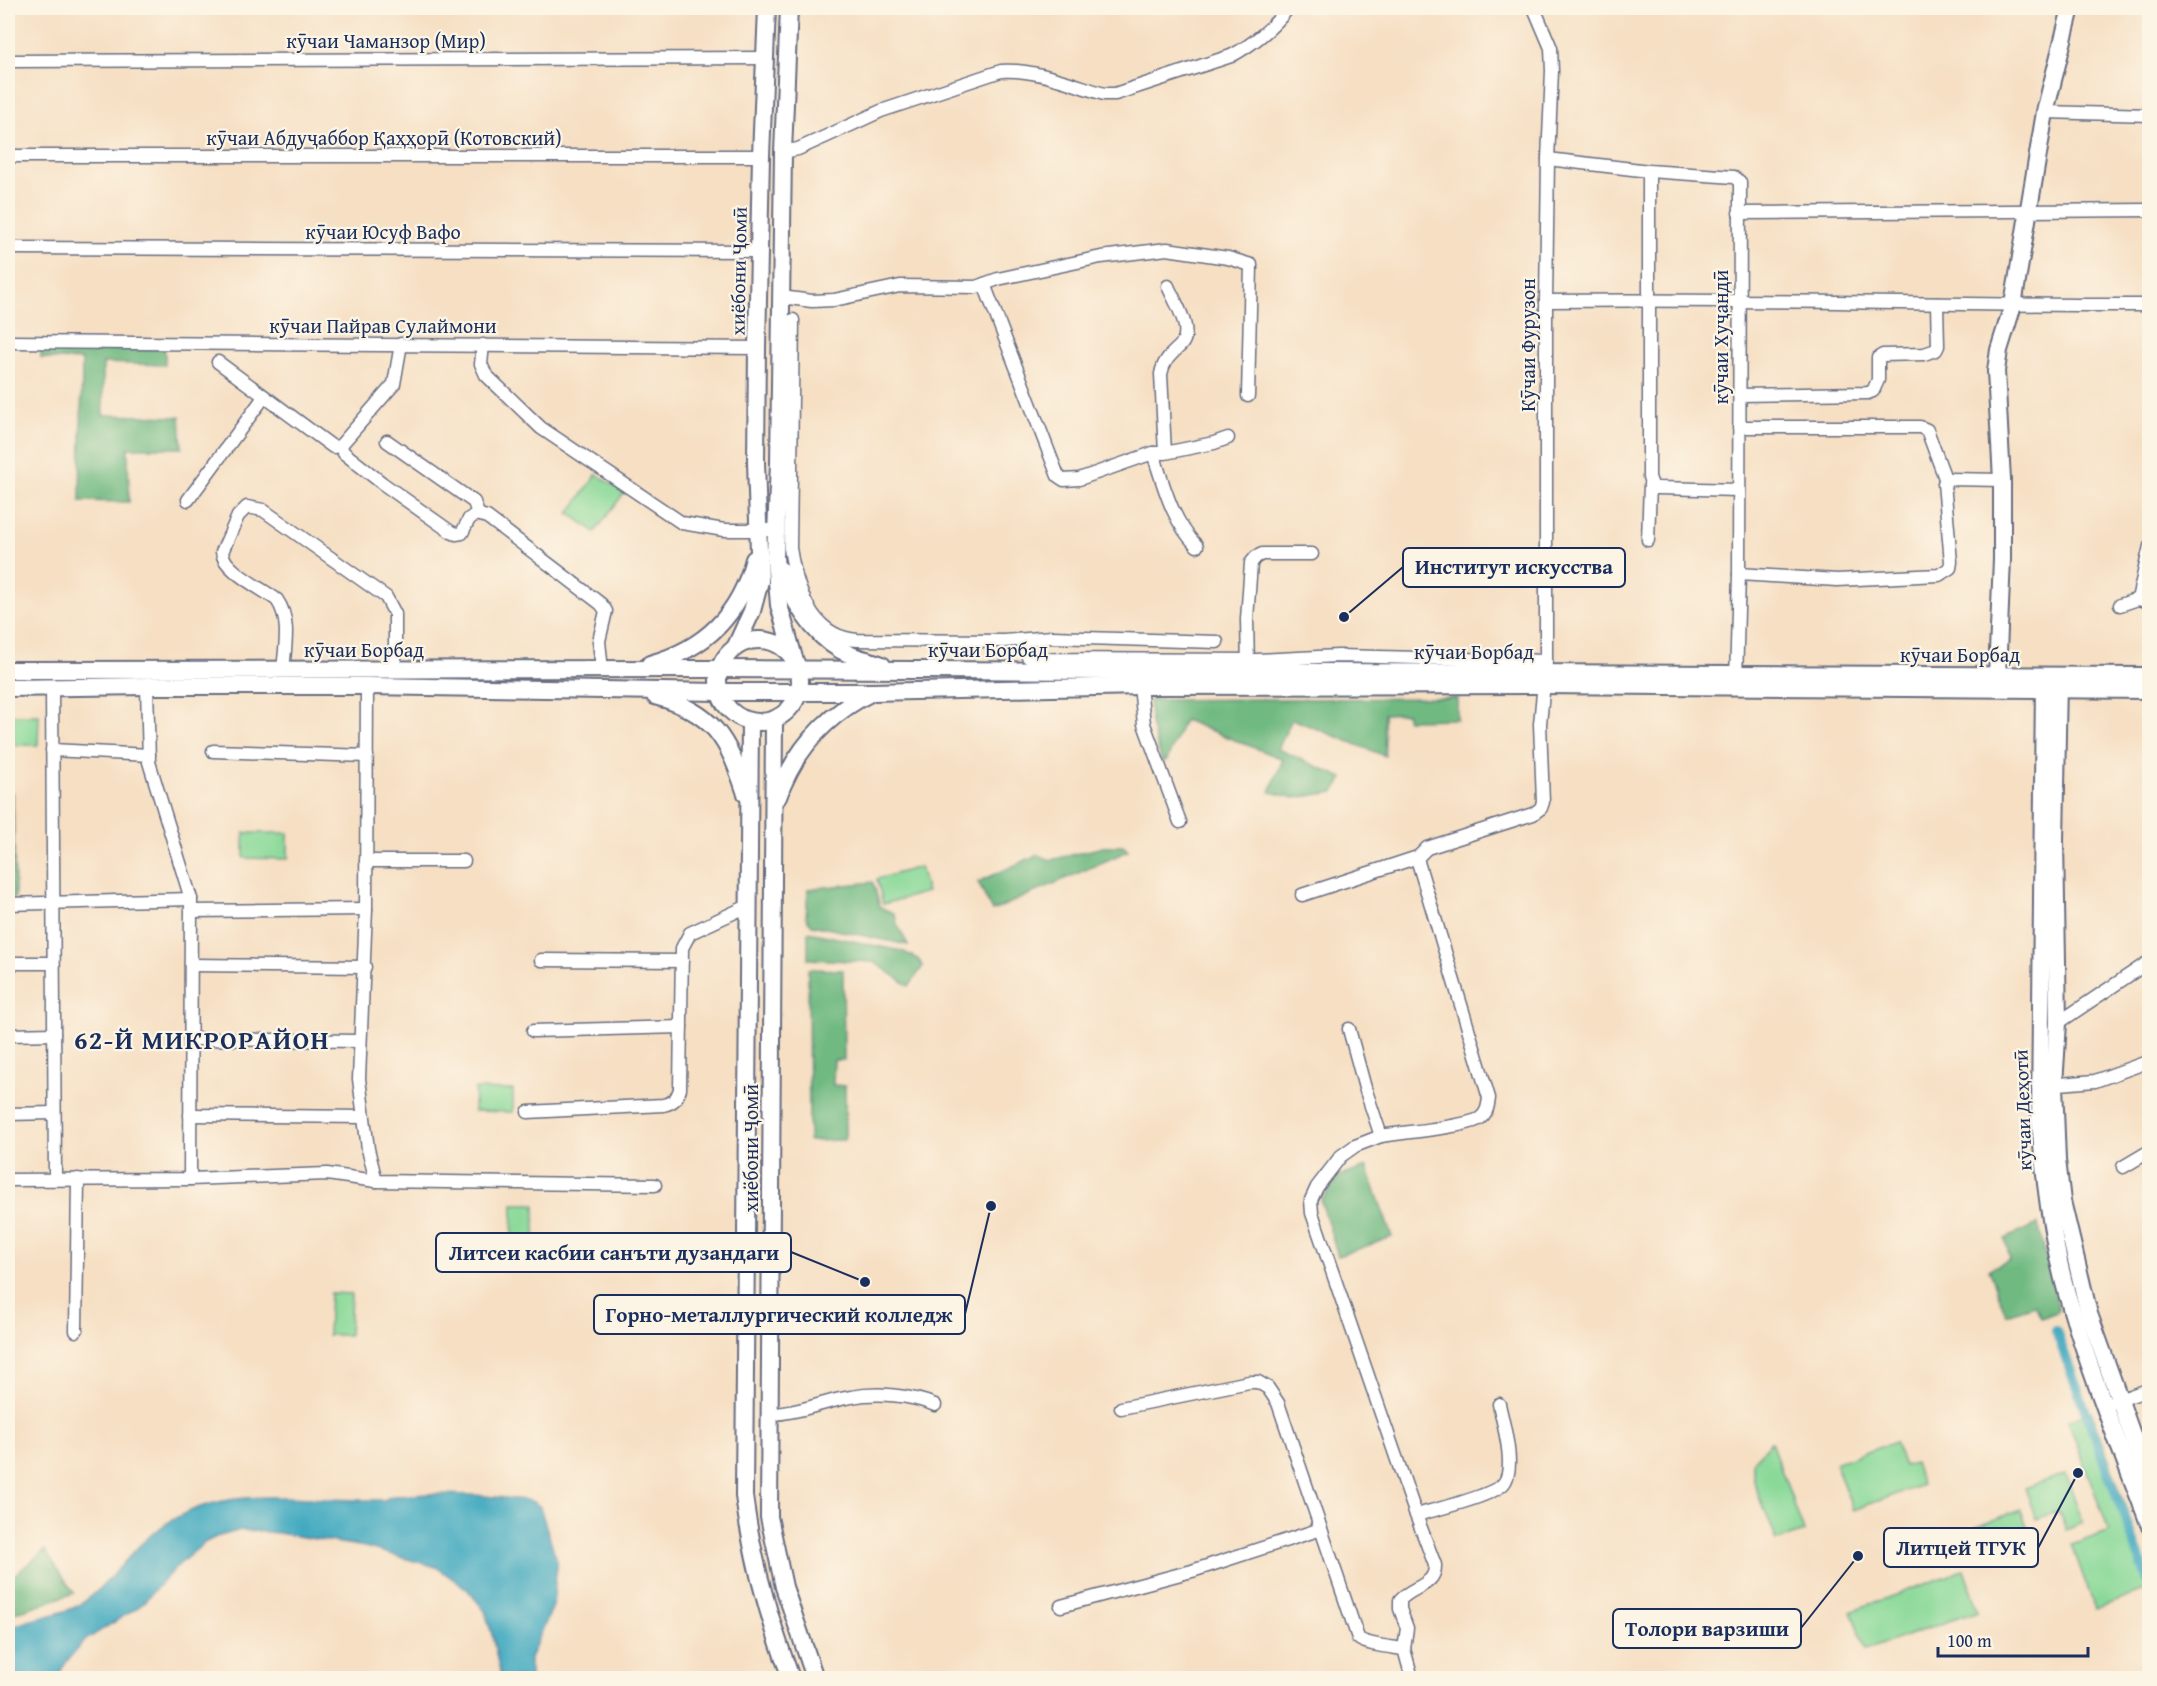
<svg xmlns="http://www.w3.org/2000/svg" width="2157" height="1686" viewBox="0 0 2157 1686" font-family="'Gentium Book Plus',serif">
	<rect width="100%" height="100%" fill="#fcf5e5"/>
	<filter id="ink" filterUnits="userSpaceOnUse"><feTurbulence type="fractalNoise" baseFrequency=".0167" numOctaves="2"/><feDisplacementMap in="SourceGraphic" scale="12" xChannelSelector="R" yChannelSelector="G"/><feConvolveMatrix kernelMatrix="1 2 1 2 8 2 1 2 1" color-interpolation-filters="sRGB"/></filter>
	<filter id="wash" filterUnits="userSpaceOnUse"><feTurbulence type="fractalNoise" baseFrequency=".008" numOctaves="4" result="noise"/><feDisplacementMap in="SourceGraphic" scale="24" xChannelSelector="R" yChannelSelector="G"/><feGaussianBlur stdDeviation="1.35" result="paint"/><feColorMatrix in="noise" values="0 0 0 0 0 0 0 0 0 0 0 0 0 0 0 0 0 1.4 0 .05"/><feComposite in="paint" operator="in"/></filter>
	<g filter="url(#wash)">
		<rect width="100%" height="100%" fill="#f6dfc3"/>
		<g fill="#8ad999" stroke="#52847c" stroke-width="1.5">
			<polygon points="597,474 624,493 595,532 569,513"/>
			<polygon points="8,715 39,715 38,745 8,745"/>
			<polygon points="244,833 288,833 288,859 244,858"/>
			<polygon points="920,867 927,892 883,904 877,879"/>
			<polygon points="475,1089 513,1090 513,1112 474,1111"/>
			<polygon points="513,1204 535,1204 535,1245 512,1245"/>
			<polygon points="330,1293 351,1294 349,1335 328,1335"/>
			<polygon points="2092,1411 2150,1576 2149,1589 2095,1609 2072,1545 2109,1531 2068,1420"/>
			<polygon points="1771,1442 1804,1532 1777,1541 1753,1480 1753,1461"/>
			<polygon points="1895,1442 1904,1466 1914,1463 1922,1485 1853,1510 1835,1463"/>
			<polygon points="2066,1474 2083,1523 2066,1530 2059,1511 2036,1519 2025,1488"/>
			<polygon points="2021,1510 2030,1534 1985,1551 1976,1526"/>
			<polygon points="1964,1570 1978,1611 1866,1650 1851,1611"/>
		</g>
		<g fill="#6fb981" stroke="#457470" stroke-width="1.5">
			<polygon points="41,348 165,349 165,365 103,363 103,415 180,417 182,448 128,448 129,502 80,501 82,360 41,358"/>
			<polygon points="1457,698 1457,719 1407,720 1407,713 1384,714 1385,756 1292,719 1278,749 1343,778 1334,792 1295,798 1270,792 1283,759 1184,720 1167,760 1162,762 1151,724 1149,700"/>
			<polygon points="8,793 13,793 15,898 8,898"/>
			<polygon points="1107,846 1123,846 1128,851 992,911 978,882 1037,855 1051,860"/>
			<polygon points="873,882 880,907 895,914 897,924 908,945 812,925 806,918 808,889"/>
			<polygon points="808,932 902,951 918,959 923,966 909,986 874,962 808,959"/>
			<polygon points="808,969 843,970 844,1060 834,1060 833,1085 845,1086 845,1140 809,1141"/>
			<polygon points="1367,1167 1392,1237 1338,1256 1321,1201 1340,1176"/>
			<polygon points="2038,1224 2059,1311 2041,1318 2035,1305 2006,1314 1989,1269 2010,1260 2005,1239"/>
			<polygon points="45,1550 74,1593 8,1615 8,1580"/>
		</g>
		<path fill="#40a9c0" stroke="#2e6c8f" stroke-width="1.5" d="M431,1494L474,1495L526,1500L534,1502L540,1507L557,1561L553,1606L530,1658V1678H501L492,1635L485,1611L467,1589L436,1567L365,1547L278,1533L241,1530L216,1537L204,1543L175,1568L140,1606L87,1639C74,1651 64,1663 57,1678H8V1629C32,1616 60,1617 81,1604C112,1583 130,1549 160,1528C205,1495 257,1495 310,1498C334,1500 359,1500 384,1500L393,1496Z"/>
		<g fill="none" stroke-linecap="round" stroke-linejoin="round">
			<polyline stroke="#40a9c0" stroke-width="10" points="2056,1331 2150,1586"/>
		</g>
	</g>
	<g filter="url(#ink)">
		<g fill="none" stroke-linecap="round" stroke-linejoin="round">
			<g stroke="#686d81" stroke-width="15">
				<g id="street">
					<polyline points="8,61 766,58"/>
					<polyline points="2045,112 2150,115"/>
					<path d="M783,152L798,149L829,135L881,111L1001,71C1037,69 1071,84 1104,94H1115L1231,56C1252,45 1274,27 1288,8"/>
					<polyline points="8,156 761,156"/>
					<polyline points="1548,159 1649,171 1734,177 1740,182 1739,574 1736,681"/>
					<polyline points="1649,171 1649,477 1653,488 1658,488 1739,490"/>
					<polyline points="1739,213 2150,210"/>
					<polyline points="8,248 759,251"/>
					<polyline points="984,284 1058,476 1064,480 1079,479 1153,453"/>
					<path d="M1168,286C1175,303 1196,332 1179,347C1170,355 1163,362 1161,374L1165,453L1214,443L1228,438"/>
					<polyline points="781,297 812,301 834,300 900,286 976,287 998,279 1101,257 1167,249 1228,258 1251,265 1248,396"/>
					<path d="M1546,301C1747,298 1948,306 2150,305"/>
					<path d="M793,320L790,548C796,587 811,638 858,640L1004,641L1052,637L1217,642"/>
					<polyline points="8,342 757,348"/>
					<polyline points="483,345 481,364 486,375 541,428 682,523 724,530 776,530"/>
					<polyline points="218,362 333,447 340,446 394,384 401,344"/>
					<polyline points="1739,395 1868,393 1873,391 1878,380 1878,358 1883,355 1924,354 1936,350 1938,346 1937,304"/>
					<polyline points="1739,427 1920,427 1927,430 1946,481"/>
					<polyline points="387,441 474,502 478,514"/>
					<polyline points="340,446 344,453 382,483 451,532 456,534 462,533 469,519 476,514 487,517 601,604 606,611 599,641 602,670"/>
					<path d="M1161,453H1153C1164,486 1172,521 1197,546"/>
					<polyline points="188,500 264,397"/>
					<polyline points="1648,540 1650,484"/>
					<polyline points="1739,574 1837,580 1939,575 1950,568 1951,562 1944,483 1949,479 2002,480"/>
					<polyline points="2138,599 2150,602"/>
					<polyline points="2120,605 2138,599 2150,546"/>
					<polyline points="1022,640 1028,657 1034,659 1257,660 1338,656 1546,661"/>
					<polyline points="1248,667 1247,619 1251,563 1256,557 1262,554 1312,554"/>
					<path d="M283,670C285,647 291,620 277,600C263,589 223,570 222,552L238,516L247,507L263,510L386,597L395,614V670"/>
					<polyline points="147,686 149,762 191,899 190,1179"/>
					<polyline points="367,686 366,909 359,1079 368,1149 376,1181"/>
					<polyline points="1140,686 1144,724 1180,822"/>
					<polyline points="52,687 55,1179"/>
					<polyline points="52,750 149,755"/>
					<polyline points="213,751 367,756"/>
					<polyline points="366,861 464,861"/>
					<polyline points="1302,895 1418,857"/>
					<polyline points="8,904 191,899"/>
					<polyline points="192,911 366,909"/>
					<polyline points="541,960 682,961"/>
					<polyline points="8,963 53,963"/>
					<polyline points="191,965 365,967"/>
					<polyline points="2058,1023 2150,961"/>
					<path d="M1349,1029L1365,1088L1381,1136C1404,1132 1460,1128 1479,1119C1487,1114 1488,1106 1489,1098L1418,862V857L1427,848L1533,814L1541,808L1543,802L1540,724L1546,661V301L1548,159L1552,71L1551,48L1534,8"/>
					<polyline points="533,1031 681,1027"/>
					<polyline points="8,1035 54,1034"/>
					<polyline points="190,1039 360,1041"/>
					<polyline points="2048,1085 2095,1081 2150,1061"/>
					<path d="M528,1112L663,1105C673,1103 677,1099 680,1089L682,948L690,933L748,906"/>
					<polyline points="8,1114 54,1113"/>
					<polyline points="190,1115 363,1117"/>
					<path d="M1381,1136L1355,1146L1341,1156L1317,1187L1311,1200L1312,1213L1416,1515L1435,1565C1436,1586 1412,1586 1400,1600V1609L1407,1628L1404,1649"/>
					<polyline points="2123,1167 2150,1151"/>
					<polyline points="8,1180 190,1179 327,1174 376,1181 655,1185"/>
					<polyline points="76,1331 78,1179"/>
					<polyline points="2114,1402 2150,1389"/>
					<polyline points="1121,1408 1249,1382 1258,1382 1268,1388 1278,1403 1321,1529"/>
					<path d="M773,1414C800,1413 825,1401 851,1397C878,1392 910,1395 935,1405"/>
					<path d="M1416,1515C1434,1510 1494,1496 1504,1483C1516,1467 1503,1423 1499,1404"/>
					<path d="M1061,1606L1192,1571L1321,1529L1358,1638C1365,1645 1392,1647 1404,1649L1412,1678"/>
				</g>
			</g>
			<g stroke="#686d81" stroke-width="20">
				<g id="secondary">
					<polyline points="789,8 783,152 779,463 775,557 779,605 794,658"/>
					<path d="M781,570C794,603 816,641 851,655C860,659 872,661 882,665"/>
					<circle cx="759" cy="681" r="41"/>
					<polyline points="735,648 752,611 760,581 756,462 757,348 761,156 767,8"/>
					<path d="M650,664C705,649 740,615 754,559"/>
					<polyline points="8,670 720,669 2150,676"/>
					<polyline points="1997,675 2002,559 2002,480 1996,371 1999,350 2013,305 2045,112 2071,8"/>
					<path d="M2044,680L2040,1119C2044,1178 2051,1237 2067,1294C2090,1373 2121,1450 2150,1526"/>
					<polyline points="2058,681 2055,841 2058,1023 2054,1085 2057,1160 2062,1201 2089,1314 2150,1485"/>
					<polyline points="8,688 147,686 367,686 719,692 872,692 1140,686 1540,685 2150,690"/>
					<path d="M655,696C714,712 728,739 746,794"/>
					<polyline points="774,720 769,1517 784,1587 815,1678"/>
					<path d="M750,721L744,1496C752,1559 769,1619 791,1678"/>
					<path d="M778,797C795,749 826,715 872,692"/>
				</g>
			</g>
			<use href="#street" stroke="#fff" stroke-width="12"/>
			<use href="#secondary" stroke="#fff" stroke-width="16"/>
		</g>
	</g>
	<g text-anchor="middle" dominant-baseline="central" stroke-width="4.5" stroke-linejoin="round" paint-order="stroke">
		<g font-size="20" fill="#1b2f5e" stroke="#fcf5e5">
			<text x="386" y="40">кӯчаи Чаманзор (Мир)</text>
			<text x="384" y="137">кӯчаи Абдуҷаббор Қаҳҳорӣ (Котовский)</text>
			<text x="383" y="231">кӯчаи Юсуф Вафо</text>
			<text transform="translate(738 271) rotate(-89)">хиёбони Ҷомӣ</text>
			<text x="383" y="325">кӯчаи Пайрав Сулаймони</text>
			<text transform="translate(1720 337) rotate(-90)">кӯчаи Хуҷандӣ</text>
			<text transform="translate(1527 345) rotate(-90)">Кӯчаи Фурузон</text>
			<text x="364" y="649">кӯчаи Борбад</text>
			<text x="988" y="649">кӯчаи Борбад</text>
			<text x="1474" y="651">кӯчаи Борбад</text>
			<text x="1960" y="654">кӯчаи Борбад</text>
			<text transform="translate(2022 1110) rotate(-92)">кӯчаи Деҳотӣ</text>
			<text transform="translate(750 1148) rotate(-90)">хиёбони Ҷомӣ</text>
		</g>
		<g font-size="26" font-weight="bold" letter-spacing="1.5" fill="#1b2f5e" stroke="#fcf5e5">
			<text x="202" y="1039">62-Й МИКРОРАЙОН</text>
		</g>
	</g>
	<path fill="none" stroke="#1b2f5e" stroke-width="2" d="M1344 617L1403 567M865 1282L791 1252M991 1206L965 1314M2078 1473L2038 1548M1858 1556L1801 1628"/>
	<g fill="#1b2f5e" stroke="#fcf5e5" stroke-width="2">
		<circle cx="1344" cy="617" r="6"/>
		<circle cx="865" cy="1282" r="6"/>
		<circle cx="991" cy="1206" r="6"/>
		<circle cx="2078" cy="1473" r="6"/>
		<circle cx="1858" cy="1556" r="6"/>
	</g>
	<g fill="#fcf5e5" stroke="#1b2f5e" stroke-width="2">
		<rect x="1403" y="548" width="222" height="39" rx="6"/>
		<rect x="436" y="1233" width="355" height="39" rx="6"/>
		<rect x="594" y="1295" width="371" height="39" rx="6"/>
		<rect x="1884" y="1528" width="154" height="39" rx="6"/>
		<rect x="1613" y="1609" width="188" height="39" rx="6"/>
	</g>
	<g font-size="21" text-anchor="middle" font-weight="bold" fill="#1b2f5e">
		<text x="1514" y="574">Институт искусства</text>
		<text x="614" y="1260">Литсеи касбии санъти дузандаги</text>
		<text x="779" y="1322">Горно-металлургический колледж</text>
		<text x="1961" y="1555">Литцей ТГУК</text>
		<text x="1707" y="1636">Толори варзиши</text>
	</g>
	<rect width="2157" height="1686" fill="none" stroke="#fcf5e5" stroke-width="30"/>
	<path d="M1938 1647v9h150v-9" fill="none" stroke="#1b2f5e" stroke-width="3"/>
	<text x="1947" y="1647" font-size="18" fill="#1b2f5e" stroke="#fcf5e5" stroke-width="4.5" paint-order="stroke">100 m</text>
</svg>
